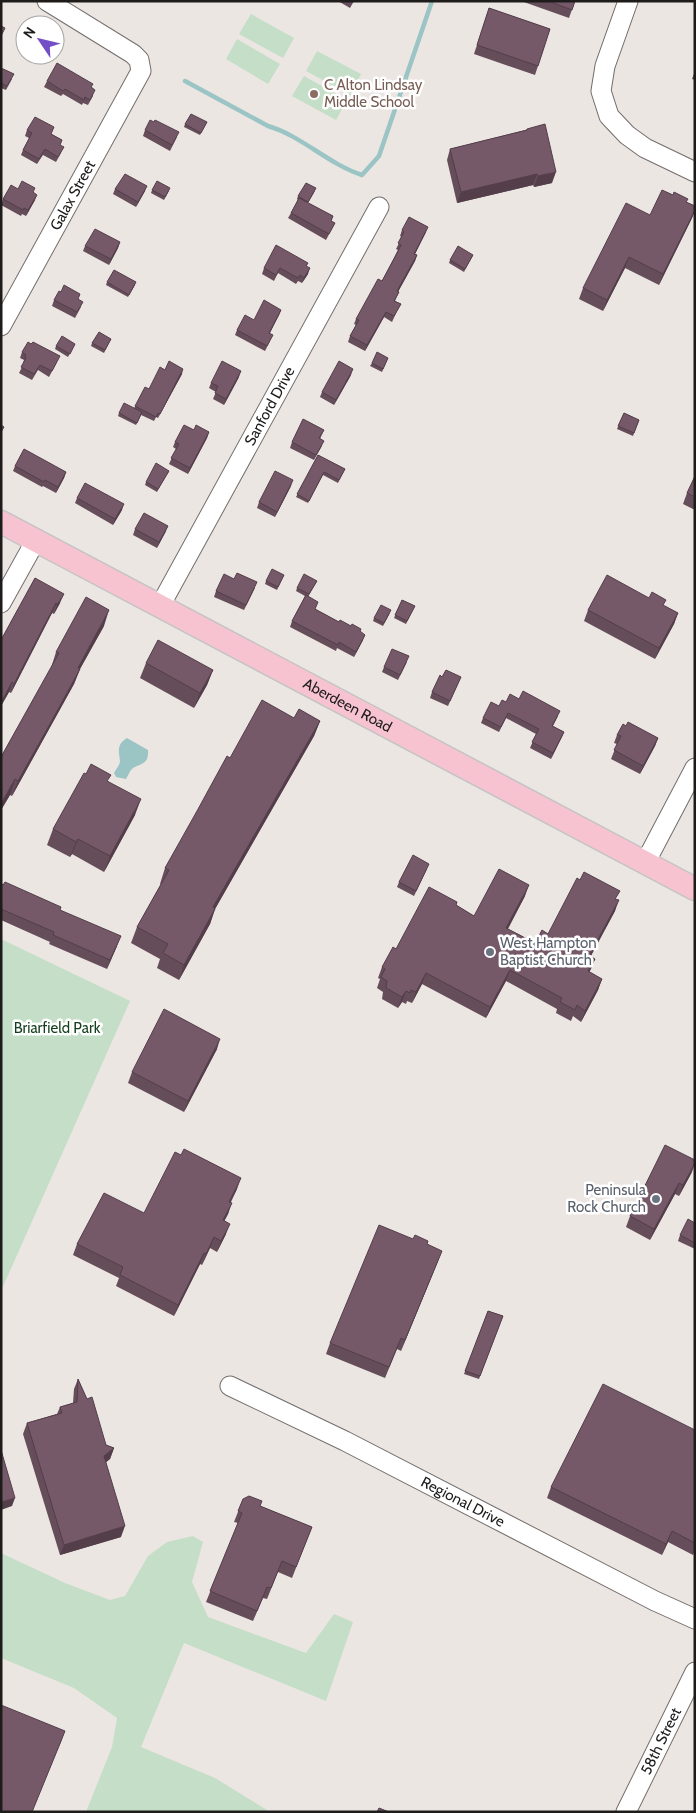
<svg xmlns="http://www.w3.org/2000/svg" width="696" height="1813" viewBox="0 0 696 1813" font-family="Cabin,sans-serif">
	<rect width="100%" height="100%" fill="#ece6e3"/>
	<g fill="#c4dec7">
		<polygon points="251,14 294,38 283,58 239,34"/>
		<polygon points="237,39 280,64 268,84 226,59"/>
		<polygon points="317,51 361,74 350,95 306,71"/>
		<polygon points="304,76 347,100 336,120 292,96"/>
		<polygon points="1,939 130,1001 1,1291"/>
		<polygon points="193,1536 203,1542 192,1582 208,1617 306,1653 334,1614 353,1622 326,1701 184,1643 141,1747 215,1778 267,1810 267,1812 86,1812 112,1747 117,1718 74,1688 1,1658 1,1553 65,1583 110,1600 125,1596 148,1556 167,1542"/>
	</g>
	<path fill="#9bc4c4" d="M127,738L148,750C149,764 142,763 133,768C130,770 128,776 126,779L116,777L114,773C116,769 120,765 120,761C119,751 116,745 127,738Z"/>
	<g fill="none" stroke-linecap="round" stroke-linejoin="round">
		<path stroke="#9bc4c4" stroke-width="4.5" d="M185,81L268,126C302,136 328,164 362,175L379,156L432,1"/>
		<g stroke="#736e6c" stroke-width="21">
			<g id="minor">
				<polyline points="628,1 605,66 601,91 609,116 627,135 645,148 695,172"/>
				<path id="s1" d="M1,326L141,71L139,60L133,54L47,1"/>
				<polyline points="1,603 36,540"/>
				<path id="s2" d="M160,606L379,207"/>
				<polyline points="645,863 695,768"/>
				<path id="s3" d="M230,1386L345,1441L655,1601L695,1619"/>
				<path id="s4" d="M626,1812L695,1672"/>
			</g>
		</g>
		<g stroke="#c4c4c4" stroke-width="25">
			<g id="major">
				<path id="s5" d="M1,522L695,889"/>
			</g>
		</g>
		<use href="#minor" stroke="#fff" stroke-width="19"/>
		<use href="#major" stroke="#f7c3d1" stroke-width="22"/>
	</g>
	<g fill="#654d5a">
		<polygon points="338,1 354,1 350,8"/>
		<polygon points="521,1 575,1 569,18"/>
		<polygon points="489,8 550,29 535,75 474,54"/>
		<polygon points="1,68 12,79 6,90 1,88"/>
		<polygon points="695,71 695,80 692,79"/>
		<polygon points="47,81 92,88 93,96 88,105 83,103 82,105 63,94 61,96 44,87"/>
		<polygon points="207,122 200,135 184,127 185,124"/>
		<polygon points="527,129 552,183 534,187 533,185 457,203 447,160 450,149 526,130"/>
		<polygon points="27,130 51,134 62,140 60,145 61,153 56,162 43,155 37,164 21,155 23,150 29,138 25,136"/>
		<polygon points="145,130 177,137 170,151 143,136"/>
		<polygon points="18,189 34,193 35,200 26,216 22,214 21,216 1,205 3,199"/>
		<polygon points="115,189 145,191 136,207 113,194"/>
		<polygon points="152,190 169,191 164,200 151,193"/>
		<polygon points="315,191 308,203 333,216 331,221 335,223 326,240 288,218 291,213 298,200 297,199 298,196"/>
		<polygon points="686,202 695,206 695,211 692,218 659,285 625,268 603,311 579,299 583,288 650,215"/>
		<polygon points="402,230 426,232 415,254 417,255 415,261 398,292 399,292 395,301 401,304 398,309 392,322 384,317 365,351 348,342 350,336 356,325 354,324 356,319 382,281 398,250 396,249 402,237 400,236"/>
		<polygon points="120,242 118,248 109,265 83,251 85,246"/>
		<polygon points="473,255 464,272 449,263 450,260"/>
		<polygon points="308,263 306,266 308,274 302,283 298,281 296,284 278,273 274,281 262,274 264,268"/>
		<polygon points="107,282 135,285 128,297 106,285"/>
		<polygon points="78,299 81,307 75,318 52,306 54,300"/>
		<polygon points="281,310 279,315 269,334 270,341 265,351 235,335 237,330 254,320"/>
		<polygon points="111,339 104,353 91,346 92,343"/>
		<polygon points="75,344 68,357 55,349 56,346"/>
		<polygon points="22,352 57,362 49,377 38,370 32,380 19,373 24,363 23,363 24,360 20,358"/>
		<polygon points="388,358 382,372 370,366 372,363"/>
		<polygon points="165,370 182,374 158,418 156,417 154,421 141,415 136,425 118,416 119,413 134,409 135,406 149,389"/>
		<polygon points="351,375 334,405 320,397 322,392"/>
		<polygon points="239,377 224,405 213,399 216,392 209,388 211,383"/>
		<polygon points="624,413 639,420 633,436 617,429"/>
		<polygon points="194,430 209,432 207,438 188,474 169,464 176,449 173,447 175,442"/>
		<polygon points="324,430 320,439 322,446 314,460 290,448 292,442"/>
		<polygon points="318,455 345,469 338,483 323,475 308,503 296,497"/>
		<polygon points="15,466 66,472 64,478 56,493 43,486 42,487 13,471"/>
		<polygon points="169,471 157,492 145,485 146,482"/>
		<polygon points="695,476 695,510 683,504 687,493"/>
		<polygon points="291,486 275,517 257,508 259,502"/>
		<polygon points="77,498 122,510 113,525 75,503"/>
		<polygon points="135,529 166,531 157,548 133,535"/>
		<polygon points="284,575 277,590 265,584 266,581"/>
		<polygon points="35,578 60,603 54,614 52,613 11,693 9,692 1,706 1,640"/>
		<polygon points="234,579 255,588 244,610 214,597 216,591"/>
		<polygon points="317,581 308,597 315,609 339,622 360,632 363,640 354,657 337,648 336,651 290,627 292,621 305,596 296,591 297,588"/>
		<polygon points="402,600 415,606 406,624 394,618"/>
		<polygon points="664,606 678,613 674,624 655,659 584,621 588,610"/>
		<polygon points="390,613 383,626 373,621 374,618"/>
		<polygon points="104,626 80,669 74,684 12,796 10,795 1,810 1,757 51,668 56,652"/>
		<polygon points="407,662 398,680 382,672 384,667"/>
		<polygon points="146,663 213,670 207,685 194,708 140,678"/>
		<polygon points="442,677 461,677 448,706 430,698 432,692"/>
		<polygon points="506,702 558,716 553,726 564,732 551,759 530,748 536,734 506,718 499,732 481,723 483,718 499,706"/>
		<polygon points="294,718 320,721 314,736 215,909 210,924 179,980 157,968 160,959 131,943 137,927 161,884 160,884 165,868 230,758"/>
		<polygon points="617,735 658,738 655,746 640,774 611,759 617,744 614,743"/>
		<polygon points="108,781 135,815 104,872 72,854 70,857 47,845 53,829"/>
		<polygon points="427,869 414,896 397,887 399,882"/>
		<polygon points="1,884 60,910 117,946 107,969 49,944 50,942 1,920"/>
		<polygon points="525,896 508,929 535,943 548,934 616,899 615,911 591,956 595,959 589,972 602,979 598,990 581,1022 573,1016 571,1021 556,1013 557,1009 506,981 486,1018 422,984 412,1003 407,1001 406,1004 402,1002 398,1008 382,999 383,992 377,988 380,979 378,978 382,967 396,949 457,902 456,905 474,916"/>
		<polygon points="217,1049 184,1112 128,1083 132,1072"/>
		<polygon points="692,1172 679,1196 675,1194 650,1240 626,1227 630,1216"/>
		<polygon points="237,1189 231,1202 228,1214 224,1221 226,1234 217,1252 210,1248 202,1265 200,1264 174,1316 116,1286 119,1278 73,1255 77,1244"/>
		<polygon points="695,1223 695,1249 678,1241 680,1235"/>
		<polygon points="413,1239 427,1244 438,1261 401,1351 397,1349 385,1378 326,1354 330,1343"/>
		<polygon points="488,1311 503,1316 479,1379 464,1374"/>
		<polygon points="78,1379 106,1445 114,1448 110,1459 106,1462 121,1537 60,1555 23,1434 27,1423 57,1414 60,1407 73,1403 74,1389"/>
		<polygon points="695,1430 695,1551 693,1555 668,1542 662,1555 547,1498 551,1487"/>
		<polygon points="243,1499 312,1527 292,1578 278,1572 267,1599 263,1598 253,1621 206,1602 238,1523 234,1522"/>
	</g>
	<g fill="#533e4a">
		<polygon points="556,172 552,183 534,187 538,176"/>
		<polygon points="537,174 533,185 457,203 461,192"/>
		<polygon points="147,186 145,191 136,207 138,202"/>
		<polygon points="37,195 35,200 26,216 28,210"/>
		<polygon points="695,210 692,218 659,285 663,274"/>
		<polygon points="428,227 426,232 412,260 414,254"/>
		<polygon points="120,242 118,248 109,265 111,259"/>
		<polygon points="417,255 415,261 395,297 397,291"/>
		<polygon points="629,257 625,268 603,311 607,300"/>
		<polygon points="310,268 308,274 302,283 304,278"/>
		<polygon points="281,310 279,315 267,339 269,333"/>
		<polygon points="386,312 384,317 365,351 367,345"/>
		<polygon points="183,369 182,374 158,418 160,414"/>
		<polygon points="353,369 351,375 334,405 336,400"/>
		<polygon points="241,371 239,377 224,405 226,399"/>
		<polygon points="209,432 207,438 188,474 190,468"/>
		<polygon points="66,472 64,478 56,493 58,487"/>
		<polygon points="293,480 291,486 275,517 277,512"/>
		<polygon points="124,504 122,510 113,525 115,519"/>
		<polygon points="168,526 166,531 157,548 159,542"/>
		<polygon points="64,594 60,603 54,614 57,605"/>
		<polygon points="56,603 52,613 11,693 14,684"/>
		<polygon points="109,610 104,626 72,683 78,668"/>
		<polygon points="678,613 674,624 655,659 659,648"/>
		<polygon points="365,635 363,640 354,657 356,652"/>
		<polygon points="80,669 74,684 12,796 18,781"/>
		<polygon points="213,670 207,685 194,708 200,693"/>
		<polygon points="12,682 9,692 1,706 1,703"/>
		<polygon points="320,721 314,736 215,909 210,924 179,980 184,965 213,907"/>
		<polygon points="564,732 562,737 551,759 553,753"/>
		<polygon points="658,738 655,746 640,774 643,766"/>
		<polygon points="15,779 10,795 1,810 1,804"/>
		<polygon points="141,799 135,815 104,872 110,856"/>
		<polygon points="78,839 72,854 70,857 76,842"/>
		<polygon points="529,885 525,896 502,939 506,928"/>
		<polygon points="619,900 615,911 585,966 589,956"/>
		<polygon points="121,936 117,946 107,969 110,960"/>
		<polygon points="595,959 591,969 584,982 588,971"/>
		<polygon points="510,970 506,981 486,1018 490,1007"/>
		<polygon points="426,973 422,984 412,1003 416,992"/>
		<polygon points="602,979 598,990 581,1022 585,1011"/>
		<polygon points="406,991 402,1002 398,1008 402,997"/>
		<polygon points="220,1039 217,1049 184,1112 188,1101"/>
		<polygon points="695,1163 692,1172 679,1196 683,1185"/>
		<polygon points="241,1178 237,1189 225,1212 229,1202"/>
		<polygon points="679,1183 675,1194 650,1240 654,1229"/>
		<polygon points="232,1203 228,1214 219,1231 223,1220"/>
		<polygon points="230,1224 226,1234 217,1252 221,1241"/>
		<polygon points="214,1237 210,1248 202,1265 206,1254"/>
		<polygon points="442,1251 438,1261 401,1351 405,1340"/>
		<polygon points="204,1253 200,1264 174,1316 178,1305"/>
		<polygon points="114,1448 110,1459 100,1467 104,1456"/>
		<polygon points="15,1498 12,1506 1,1510 1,1502"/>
		<polygon points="125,1526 121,1537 60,1555 64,1545"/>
		<polygon points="672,1531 668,1542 662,1555 666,1544"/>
		<polygon points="65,1731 61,1742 32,1812"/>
	</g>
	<g fill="#765969" stroke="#533e4a">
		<polygon points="548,1 575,1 572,10"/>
		<polygon points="489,8 550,29 538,66 477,45"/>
		<polygon points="1,26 5,28 1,36"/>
		<polygon points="57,63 93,84 91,87 95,90 90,100 85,97 84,100 65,89 63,91 47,81"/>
		<polygon points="1,68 14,74 7,86 1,83"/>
		<polygon points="191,114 207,122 201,133 185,124"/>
		<polygon points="35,117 54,127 51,134 62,140 60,145 64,147 58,157 45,149 39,159 23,150 32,133 27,130"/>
		<polygon points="150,120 154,122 155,120 179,132 172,145 145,130"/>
		<polygon points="545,124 556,172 538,176 537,174 461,192 450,149 527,130 527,129"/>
		<polygon points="125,174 147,186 138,202 115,189"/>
		<polygon points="22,181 35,188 33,192 37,195 28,210 24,208 23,210 3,199 11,185 18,189"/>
		<polygon points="157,181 170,188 165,197 152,190"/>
		<polygon points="306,183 316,188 308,202 298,196"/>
		<polygon points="662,190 673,195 674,192 688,199 686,202 695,206 695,210 663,274 629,257 607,300 583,288 626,203 650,215"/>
		<polygon points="299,198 333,216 331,221 335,223 329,234 291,213"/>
		<polygon points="409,217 428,227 414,254 417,255 397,291 399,292 394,301 401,304 394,316 386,312 367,345 350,336 359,320 356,319 378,279 382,281 395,257 401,245 398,243 404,232 402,230"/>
		<polygon points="95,229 120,242 111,259 85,246"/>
		<polygon points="276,245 308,263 306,266 310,268 304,278 300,275 298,278 280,268 276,275 264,268"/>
		<polygon points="458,246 473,255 465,269 450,260"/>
		<polygon points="114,270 136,282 129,295 107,282"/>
		<polygon points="64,285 80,294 78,299 83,302 77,312 54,300 59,291 61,292"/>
		<polygon points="264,300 281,310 269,333 273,335 267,346 237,330 245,315 254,320"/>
		<polygon points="99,332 111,339 105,350 92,343"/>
		<polygon points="62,336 75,344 70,354 56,346"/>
		<polygon points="28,342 31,344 33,342 60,356 52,371 40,365 34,374 21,367 26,358 25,357 26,355 22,352"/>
		<polygon points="377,352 388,358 383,369 372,363"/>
		<polygon points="169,361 183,369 160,414 158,413 156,417 135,406 145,387 149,389 160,367 165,370"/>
		<polygon points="222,361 241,371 226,399 215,393 218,386 211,383"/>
		<polygon points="339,361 353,369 336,400 322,392"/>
		<polygon points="124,403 142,412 137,423 119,413"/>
		<polygon points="624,413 639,420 634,433 618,426"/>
		<polygon points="303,419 324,430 319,438 324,441 316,455 292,442"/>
		<polygon points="1,425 4,427 1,432"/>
		<polygon points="184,425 194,430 196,425 209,432 190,468 171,458 179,444 175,442"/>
		<polygon points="24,449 66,472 58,487 45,480 44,482 15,466"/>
		<polygon points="318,455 345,469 339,480 324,472 309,501 297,494"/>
		<polygon points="156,463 169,471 158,489 146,482"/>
		<polygon points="275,471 293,480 277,512 259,502"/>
		<polygon points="695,476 695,497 687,493"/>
		<polygon points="85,483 124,504 115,519 77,498"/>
		<polygon points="144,513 168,526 159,542 135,529"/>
		<polygon points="272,569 284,575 278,587 266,581"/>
		<polygon points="237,573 257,582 246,605 216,591 224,574 234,579"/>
		<polygon points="304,574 317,581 309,594 297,588"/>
		<polygon points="607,575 649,598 652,592 666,600 663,605 678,613 659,648 588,610"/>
		<polygon points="35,578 64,594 57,605 56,603 14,684 12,682 1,703 1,640"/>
		<polygon points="306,595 318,602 315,609 339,622 340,620 351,626 352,624 361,629 360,631 365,635 356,652 339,642 338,645 292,621"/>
		<polygon points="86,597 109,610 78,668 80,669 50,724 18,781 15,779 1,804 1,757 59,653 56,652"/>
		<polygon points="402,600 415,606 407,621 395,615"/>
		<polygon points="381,605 391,610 384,623 374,618"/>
		<polygon points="158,640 213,670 200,693 146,663"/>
		<polygon points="392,649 409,656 400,675 384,667"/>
		<polygon points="446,670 461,677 450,701 432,692 440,675 442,677"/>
		<polygon points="523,691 560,711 552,726 564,732 553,753 532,742 539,729 508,713 501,727 483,718 491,702 499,706 502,700 506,702 510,694 519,699"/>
		<polygon points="262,700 294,718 299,709 320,721 213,907 215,909 184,965 163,953 168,944 137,927 169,870 165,868 197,811 227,756 230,758"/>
		<polygon points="628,722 658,738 643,766 614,750 621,736 617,735 623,724 626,726"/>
		<polygon points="91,764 111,775 107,781 141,799 110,856 78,839 76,842 53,829 84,773 86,774"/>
		<polygon points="413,855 429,864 416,891 399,882"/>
		<polygon points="499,869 529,885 506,928 535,943 542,930 548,934 577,878 580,880 584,872 620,891 615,899 619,900 589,956 595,959 588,971 602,979 585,1011 577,1005 575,1010 560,1002 562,998 510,970 490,1007 426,973 416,992 411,990 410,993 406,991 402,997 386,988 387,981 381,977 385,969 382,967 393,947 396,949 429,887 457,902 456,905 474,916"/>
		<polygon points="5,882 61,907 60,910 121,936 110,960 53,935 54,932 1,909 1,884 3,885"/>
		<polygon points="164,1009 220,1039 188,1101 132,1072"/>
		<polygon points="665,1145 695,1160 695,1163 683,1185 679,1183 654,1229 630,1216"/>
		<polygon points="184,1149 241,1178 229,1202 232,1203 223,1220 230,1224 221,1241 214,1237 206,1254 204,1253 178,1305 120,1275 123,1267 77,1244 104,1193 144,1213 175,1152 181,1155"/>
		<polygon points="688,1219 695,1223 695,1243 680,1235"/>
		<polygon points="379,1225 413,1239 415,1235 428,1241 427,1244 442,1251 405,1340 401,1338 389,1367 330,1343"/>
		<polygon points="488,1311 503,1316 480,1376 465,1371"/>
		<polygon points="78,1379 87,1399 92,1397 106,1445 114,1448 104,1456 125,1526 64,1545 27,1423 62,1413 60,1407 77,1402"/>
		<polygon points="603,1384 695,1430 695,1543 672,1531 666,1544 551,1487"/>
		<polygon points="1,1450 15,1498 1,1502"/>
		<polygon points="249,1496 262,1501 260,1506 312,1527 296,1567 282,1561 271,1588 267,1587 257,1611 210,1591 242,1513 238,1511 243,1499"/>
		<polygon points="1,1705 65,1731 32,1812 1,1812"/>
		<polygon points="379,1808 389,1812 377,1812"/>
	</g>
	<circle fill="#8d6e63" stroke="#fff" stroke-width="2" cx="314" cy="94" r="5"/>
	<g fill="#6b7280" stroke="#fff" stroke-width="2">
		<circle cx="490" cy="952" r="5"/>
		<circle cx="656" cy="1199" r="5"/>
	</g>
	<g text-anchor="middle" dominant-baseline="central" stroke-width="5" stroke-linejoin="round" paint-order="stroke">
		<g font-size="15" fill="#785e54" stroke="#fff" text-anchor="start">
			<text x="324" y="85">C Alton Lindsay<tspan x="324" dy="17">Middle School</tspan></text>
		</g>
		<g font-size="15" fill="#1e1c1b" stroke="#fff">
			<text stroke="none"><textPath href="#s1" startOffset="149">Galax Street</textPath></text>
			<text stroke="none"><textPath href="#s2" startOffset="228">Sanford Drive</textPath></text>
			<text stroke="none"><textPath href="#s5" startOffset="392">Aberdeen Road</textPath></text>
			<text stroke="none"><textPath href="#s3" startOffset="260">Regional Drive</textPath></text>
			<text stroke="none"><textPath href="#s4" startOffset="79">58th Street</textPath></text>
		</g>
		<g font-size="15" fill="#5b616d" stroke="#fff" text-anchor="start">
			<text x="500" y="943">West Hampton<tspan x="500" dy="17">Baptist Church</tspan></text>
			<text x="646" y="1190" text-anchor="end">Peninsula<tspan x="646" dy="17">Rock Church</tspan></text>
		</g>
		<g font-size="15" fill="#143f1e" stroke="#fff">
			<text x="57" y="1028">Briarfield Park</text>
		</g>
	</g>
	<rect width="696" height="1813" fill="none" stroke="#1e1c1b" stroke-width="5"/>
	<g transform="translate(40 40) rotate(305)"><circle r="24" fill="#ffffff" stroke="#a5a4a4"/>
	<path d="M0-4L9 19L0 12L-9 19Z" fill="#744ec7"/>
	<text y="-8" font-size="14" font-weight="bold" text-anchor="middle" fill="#1e1c1b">N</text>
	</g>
</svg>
